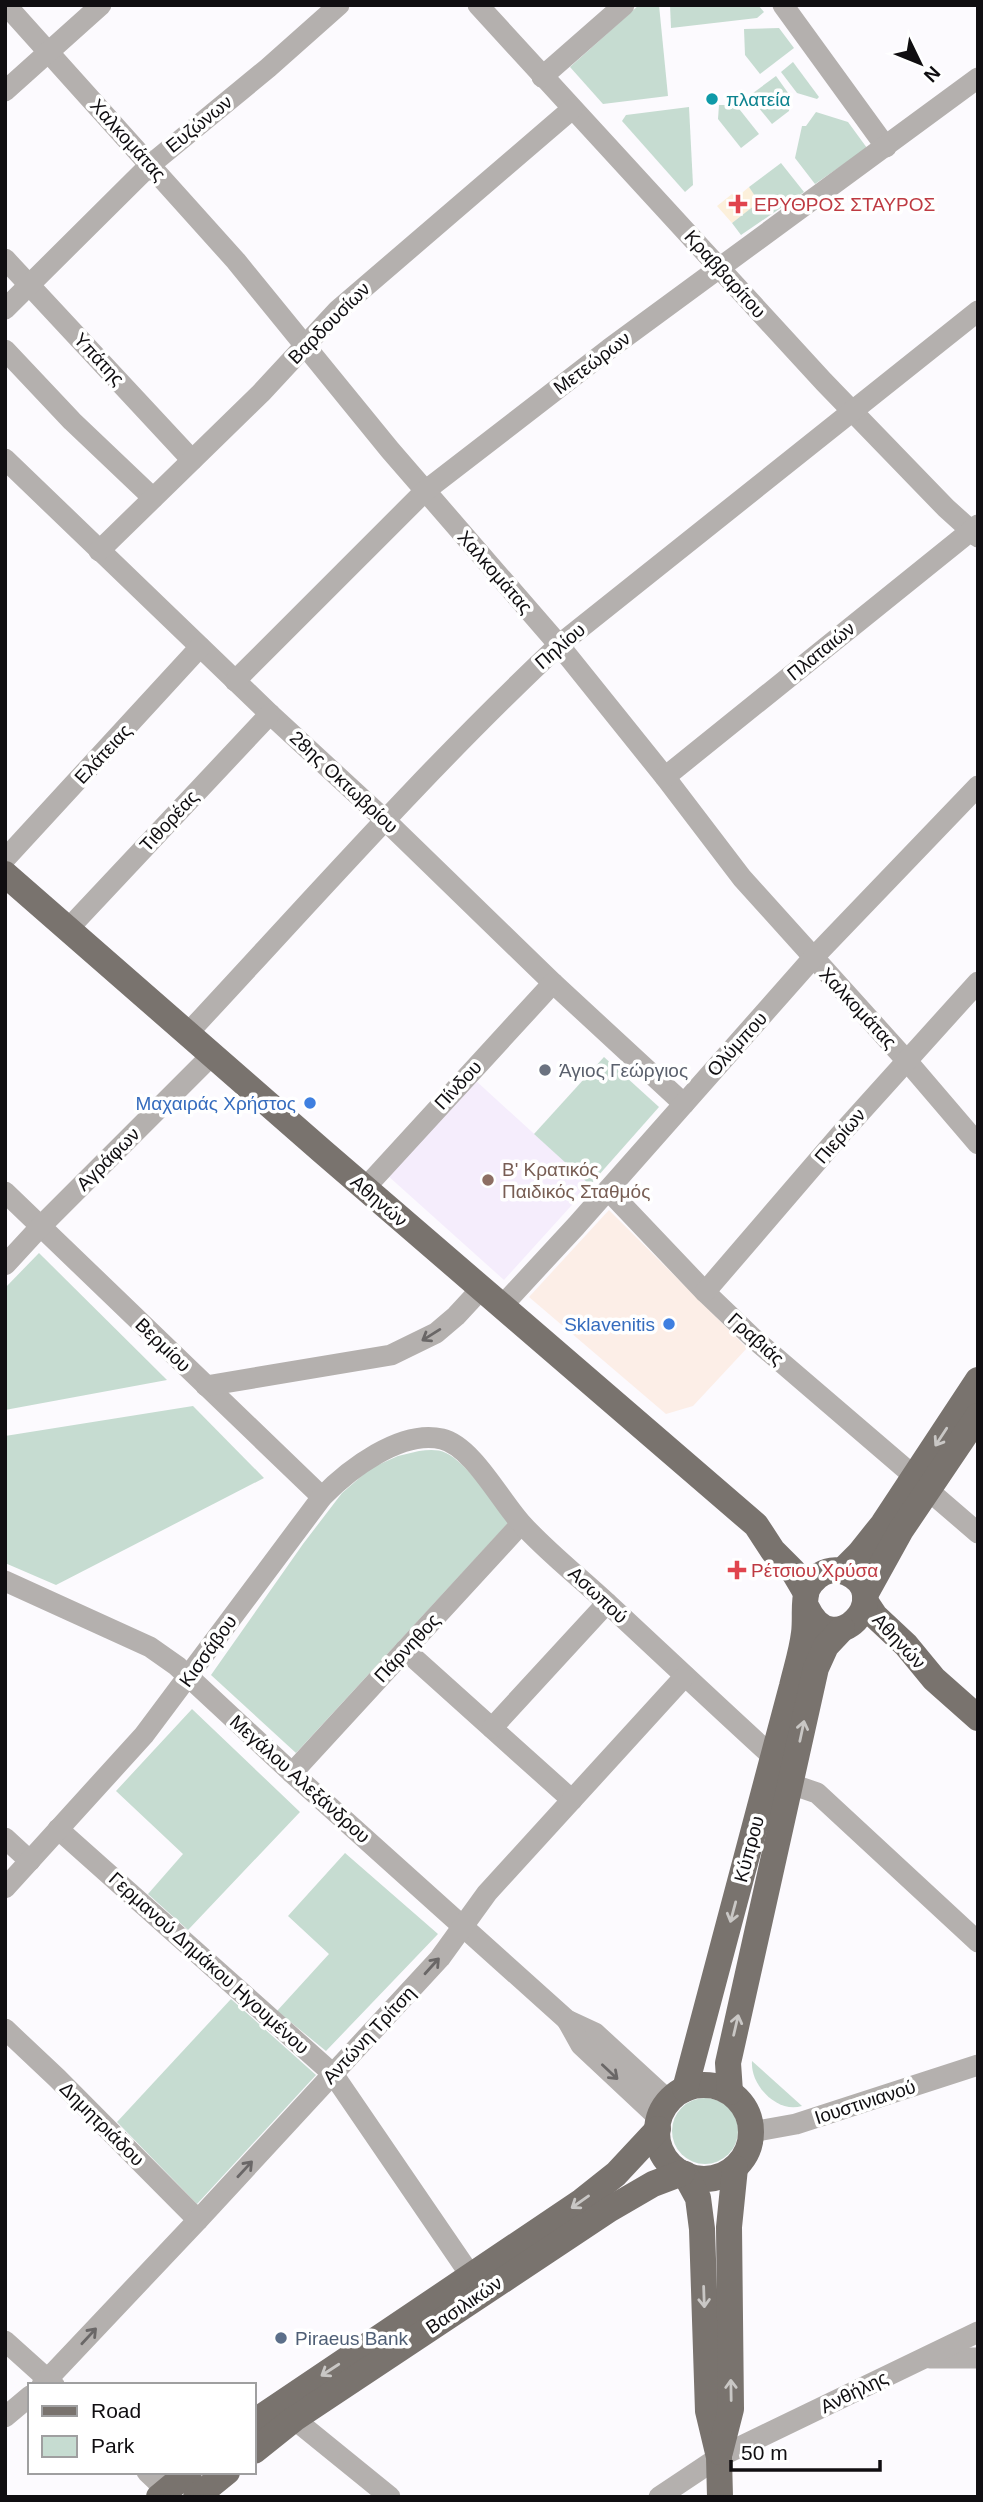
<svg xmlns="http://www.w3.org/2000/svg" width="983" height="2502" viewBox="0 0 983 2502" font-family="Helvetica,sans-serif">
	<rect width="100%" height="100%" fill="#fcfafe"/>
	<polygon fill="#fceee7" points="609,1210 747,1348 693,1406 666,1414 529,1297"/>
	<polygon fill="#f5edfc" points="474,1079 590,1185 504,1280 387,1175"/>
	<polygon fill="#fcf0db" points="749,187 760,202 732,223 717,206 732,194 736,198"/>
	<g fill="#c6dcd1">
		<polygon points="639,5 659,5 668,96 603,104 570,67"/>
		<polygon points="670,5 758,5 764,12 757,18 671,28"/>
		<polygon points="779,28 794,48 760,74 745,55 744,29"/>
		<polygon points="793,62 819,97 817,99 797,93 781,72"/>
		<polygon points="776,76 791,97 789,111 772,124 749,96"/>
		<polygon points="719,105 736,105 759,134 741,148 718,119"/>
		<polygon points="689,107 693,185 685,192 622,121 626,115"/>
		<polygon points="816,112 848,122 867,148 815,184 795,158 802,126 806,126"/>
		<polygon points="781,163 804,192 741,235 732,223 759,202 749,187"/>
		<polygon points="604,1057 659,1107 590,1185 534,1134"/>
		<polygon points="39,1253 167,1380 5,1410 5,1288"/>
		<polygon points="193,1406 264,1478 56,1585 5,1563 5,1436"/>
		<path d="M419,1451C428,1450 438,1449 446,1453C466,1462 495,1504 509,1522L296,1753L211,1675L303,1544L342,1493L371,1468L398,1456Z"/>
		<polygon points="192,1709 300,1812 188,1930 148,1894 183,1854 116,1791"/>
		<polygon points="345,1853 438,1934 326,2051 277,2011 329,1954 288,1916"/>
		<polygon points="231,1999 316,2075 197,2204 117,2122"/>
		<path d="M752,2061L802,2106C777,2114 750,2085 752,2061Z"/>
		<circle cx="705" cy="2131" r="33"/>
	</g>
	<g fill="none" stroke-linecap="round" stroke-linejoin="round">
		<g stroke="#b4b0ae" stroke-width="21">
			<polyline points="6,5 236,261 390,450 559,645 665,777 742,878 907,1061 978,1144"/>
			<polyline points="478,5 824,382 946,508 978,537"/>
			<polyline points="783,5 886,147"/>
			<polyline points="542,77 624,5"/>
			<polyline points="5,91 101,5"/>
			<polyline points="5,259 192,460"/>
			<polyline points="5,309 150,165 268,68 339,5"/>
			<polyline points="5,350 72,421 153,498"/>
			<polyline points="5,459 270,714 385,820 553,983 684,1104"/>
			<polyline points="99,551 261,393 338,310 572,109"/>
			<polyline points="235,681 425,491 609,349 978,78"/>
			<polyline points="665,777 978,525"/>
			<polyline points="5,859 200,647"/>
			<polyline points="68,929 270,714"/>
			<path d="M188,1033C310,902 428,768 559,645L978,311"/>
			<polyline points="365,1188 553,983"/>
			<polyline points="608,1190 705,1292 753,1338 915,1477"/>
			<polyline points="5,1192 322,1497"/>
			<polyline points="5,1265 41,1226 213,1054"/>
			<polyline points="705,1292 839,1136 978,982"/>
			<polyline points="501,1307 576,1226 812,959 978,786"/>
			<polyline points="206,1386 391,1355 436,1333 456,1316 481,1289"/>
			<polyline points="928,1490 978,1533"/>
			<polyline points="5,1581 150,1647 177,1666 292,1773 567,2020 595,2033 669,2101"/>
			<polyline points="405,1650 572,1800"/>
			<polyline points="492,1728 607,1603"/>
			<polyline points="292,1773 521,1524"/>
			<polyline points="791,1784 817,1793 978,1942"/>
			<polyline points="58,1829 333,2074 471,2276"/>
			<polyline points="5,1838 30,1861"/>
			<path d="M5,1888L144,1735L322,1497C348,1470 401,1429 442,1439C472,1446 500,1500 521,1523C546,1551 578,1576 606,1602C662,1654 717,1706 773,1757"/>
			<polyline points="567,2020 581,2045 660,2119"/>
			<polyline points="5,2029 57,2078 198,2220"/>
			<polyline points="751,2132 796,2124 978,2065"/>
			<polyline points="5,2341 54,2385"/>
			<polyline points="930,2358 978,2358"/>
			<polyline points="42,2385 198,2220 440,1958 487,1893 685,1676"/>
			<polyline points="5,2417 30,2396"/>
			<polyline points="294,2419 390,2497"/>
			<polyline points="147,2472 166,2490"/>
			<polyline points="659,2497 719,2457 978,2332"/>
		</g>
		<g stroke="#79736e" stroke-width="26">
			<polyline points="5,874 322,1151 756,1525 773,1551 793,1571 806,1593"/>
			<polyline points="842,1571 859,1554 883,1524 978,1380"/>
			<polyline points="865,1595 901,1530 978,1416"/>
			<polyline points="865,1601 875,1616 906,1645 934,1679 978,1718"/>
			<circle cx="704" cy="2132" r="47"/>
			<path d="M685,2089L792,1686C796,1669 802,1651 804,1633C806,1619 803,1603 807,1590C809,1585 812,1581 817,1577C825,1570 837,1568 847,1573C896,1595 834,1665 807,1608"/>
			<polyline points="730,2092 728,2063 816,1668 826,1646 842,1629"/>
			<polyline points="685,2174 698,2198 702,2229 708,2411 719,2457 720,2497"/>
			<polyline points="254,2422 582,2201 616,2174 658,2129"/>
			<polyline points="254,2451 294,2419 610,2209 653,2184 682,2173"/>
			<polyline points="720,2452 731,2409 729,2227 735,2168"/>
			<polyline points="159,2497 189,2472"/>
			<polyline points="196,2497 227,2472"/>
		</g>
	</g>
	<defs><path id="oneway-shaft" d="M-6 0H5M1.5-3L5.5 0L1.5 3" fill="none" stroke-width="1.6" stroke-linecap="round" stroke-linejoin="round" transform="scale(1.75)"/></defs>
	<g stroke="#6a6767">
		<use href="#oneway-shaft" transform="translate(431 1335) rotate(148)"/>
		<use href="#oneway-shaft" transform="translate(432 1966) rotate(-48)"/>
		<use href="#oneway-shaft" transform="translate(610 2072) rotate(43)"/>
		<use href="#oneway-shaft" transform="translate(245 2169) rotate(-47)"/>
		<use href="#oneway-shaft" transform="translate(89 2336) rotate(-47)"/>
	</g>
	<g stroke="#c9c7c5">
		<use href="#oneway-shaft" transform="translate(941 1437) rotate(123)"/>
		<use href="#oneway-shaft" transform="translate(802 1731) rotate(-78)"/>
		<use href="#oneway-shaft" transform="translate(733 1912) rotate(105)"/>
		<use href="#oneway-shaft" transform="translate(736 2025) rotate(-77)"/>
		<use href="#oneway-shaft" transform="translate(580 2202) rotate(145)"/>
		<use href="#oneway-shaft" transform="translate(704 2297) rotate(88)"/>
		<use href="#oneway-shaft" transform="translate(330 2370) rotate(147)"/>
		<use href="#oneway-shaft" transform="translate(731 2390) rotate(-91)"/>
	</g>
	<circle fill="#0f9aa8" stroke="#fff" stroke-width="2.5" cx="712" cy="99" r="7"/>
	<g fill="#e0444e" stroke="#fff" stroke-width="2.5">
		<path d="M734.5 193.5h7v7h7v7h-7v7h-7v-7h-7v-7h7z"/>
		<path d="M733.5 1559.5h7v7h7v7h-7v7h-7v-7h-7v-7h7z"/>
	</g>
	<circle fill="#6b7280" stroke="#fff" stroke-width="2.5" cx="545" cy="1070" r="7"/>
	<g fill="#3f7fe0" stroke="#fff" stroke-width="2.5">
		<circle cx="310" cy="1103" r="7"/>
		<circle cx="669" cy="1324" r="7"/>
	</g>
	<circle fill="#8d6e63" stroke="#fff" stroke-width="2.5" cx="488" cy="1180" r="7"/>
	<circle fill="#5c6f8a" stroke="#fff" stroke-width="2.5" cx="281" cy="2338" r="7"/>
	<g text-anchor="middle" dominant-baseline="central" stroke-width="7" stroke-linejoin="round" paint-order="stroke">
		<g font-size="19" fill="#0d838f" stroke="#fff" text-anchor="start">
			<text x="726" y="99">πλατεία</text>
		</g>
		<g font-size="19" fill="#100e11" stroke="#fff">
			<text transform="translate(199 124) rotate(-39)">Ευζώνων</text>
			<text transform="translate(128 140) rotate(48)">Χαλκομάτας</text>
			<text transform="translate(725 274) rotate(48)">Κραββαρίτου</text>
			<text transform="translate(329 323) rotate(-45)">Βαρδουσίων</text>
			<text transform="translate(99 359) rotate(47)">Υπάτης</text>
			<text transform="translate(592 363) rotate(-37)">Μετεώρων</text>
			<text transform="translate(495 572) rotate(49)">Χαλκομάτας</text>
			<text transform="translate(560 646) rotate(-41)">Πηλίου</text>
			<text transform="translate(821 651) rotate(-39)">Πλαταιών</text>
			<text transform="translate(103 754) rotate(-47)">Ελάτειας</text>
			<text transform="translate(344 782) rotate(43)">28ης Οκτωβρίου</text>
			<text transform="translate(169 821) rotate(-47)">Τιθορέας</text>
			<text transform="translate(858 1008) rotate(47)">Χαλκομάτας</text>
			<text transform="translate(737 1044) rotate(-48)">Ολύμπου</text>
			<text transform="translate(458 1085) rotate(-47)">Πίνδου</text>
			<text transform="translate(840 1136) rotate(-49)">Πιερίων</text>
			<text transform="translate(108 1159) rotate(-45)">Αγράφων</text>
			<text transform="translate(379 1201) rotate(41)">Αθηνών</text>
			<text transform="translate(756 1339) rotate(42)">Γραβιάς</text>
			<text transform="translate(163 1345) rotate(44)">Βερμίου</text>
			<text transform="translate(598 1595) rotate(43)">Ασωπού</text>
			<text transform="translate(899 1641) rotate(47)">Αθηνών</text>
			<text transform="translate(407 1648) rotate(-47)">Πάρνηθος</text>
			<text transform="translate(208 1651) rotate(-54)">Κισσάβου</text>
			<text transform="translate(300 1779) rotate(42)">Μεγάλου Αλεξάνδρου</text>
			<text transform="translate(749 1849) rotate(-75)">Κύπρου</text>
			<text transform="translate(209 1963) rotate(42)">Γερμανού Δημάκου Ηγουμένου</text>
			<text transform="translate(369 2035) rotate(-47)">Αντώνη Τρίτση</text>
			<text transform="translate(865 2102) rotate(-18)">Ιουστινιανού</text>
			<text transform="translate(102 2124) rotate(45)">Δημητριάδου</text>
			<text transform="translate(464 2305) rotate(-34)">Βασιλικών</text>
			<text transform="translate(854 2392) rotate(-26)">Ανθήλης</text>
		</g>
		<g font-size="19" fill="#be3a42" stroke="#fff" text-anchor="start">
			<text x="754" y="204">ΕΡΥΘΡΟΣ ΣΤΑΥΡΟΣ</text>
			<text x="751" y="1570">Ρέτσιου Χρύσα</text>
		</g>
		<g font-size="19" fill="#5b616d" stroke="#fff" text-anchor="start">
			<text x="559" y="1070">Άγιος Γεώργιος</text>
		</g>
		<g font-size="19" fill="#366cbe" stroke="#fff" text-anchor="end">
			<text x="296" y="1103">Μαχαιράς Χρήστος</text>
			<text x="655" y="1324">Sklavenitis</text>
		</g>
		<g font-size="19" fill="#785e54" stroke="#fff" text-anchor="start">
			<text x="502" y="1169">B' Κρατικός<tspan x="502" dy="22">Παιδικός Σταθμός</tspan></text>
		</g>
		<g font-size="19" fill="#4e5e75" stroke="#fff" text-anchor="start">
			<text x="295" y="2338">Piraeus Bank</text>
		</g>
	</g>
	<rect width="983" height="2502" fill="none" stroke="#100e11" stroke-width="14"/>
	<rect x="28" y="2383" width="228" height="91" fill="#ffffff" stroke="#9f9fa0" stroke-width="2"/>
	<rect x="42" y="2406" width="35" height="10" fill="#79736e" stroke="#9f9fa0" stroke-width="2"/>
	<text x="91" y="2418" font-size="21" fill="#100e11">Road</text>
	<rect x="42" y="2436" width="35" height="21" fill="#c6dcd1" stroke="#9f9fa0" stroke-width="2"/>
	<text x="91" y="2453" font-size="21" fill="#100e11">Park</text>
	<g transform="translate(920 63) rotate(133)" stroke="#ffffff" stroke-width="5" paint-order="stroke">
	<path d="M0-5L12 26L0 18L-12 26Z" fill="#100e11"/>
	<text y="-10" font-size="19" font-weight="bold" text-anchor="middle" fill="#100e11">N</text>
	</g>
	<path d="M731 2460v10h149v-10" fill="none" stroke="#100e11" stroke-width="3.5"/>
	<text x="741" y="2460" font-size="21" fill="#100e11" stroke="#ffffff" stroke-width="5" paint-order="stroke">50 m</text>
</svg>
